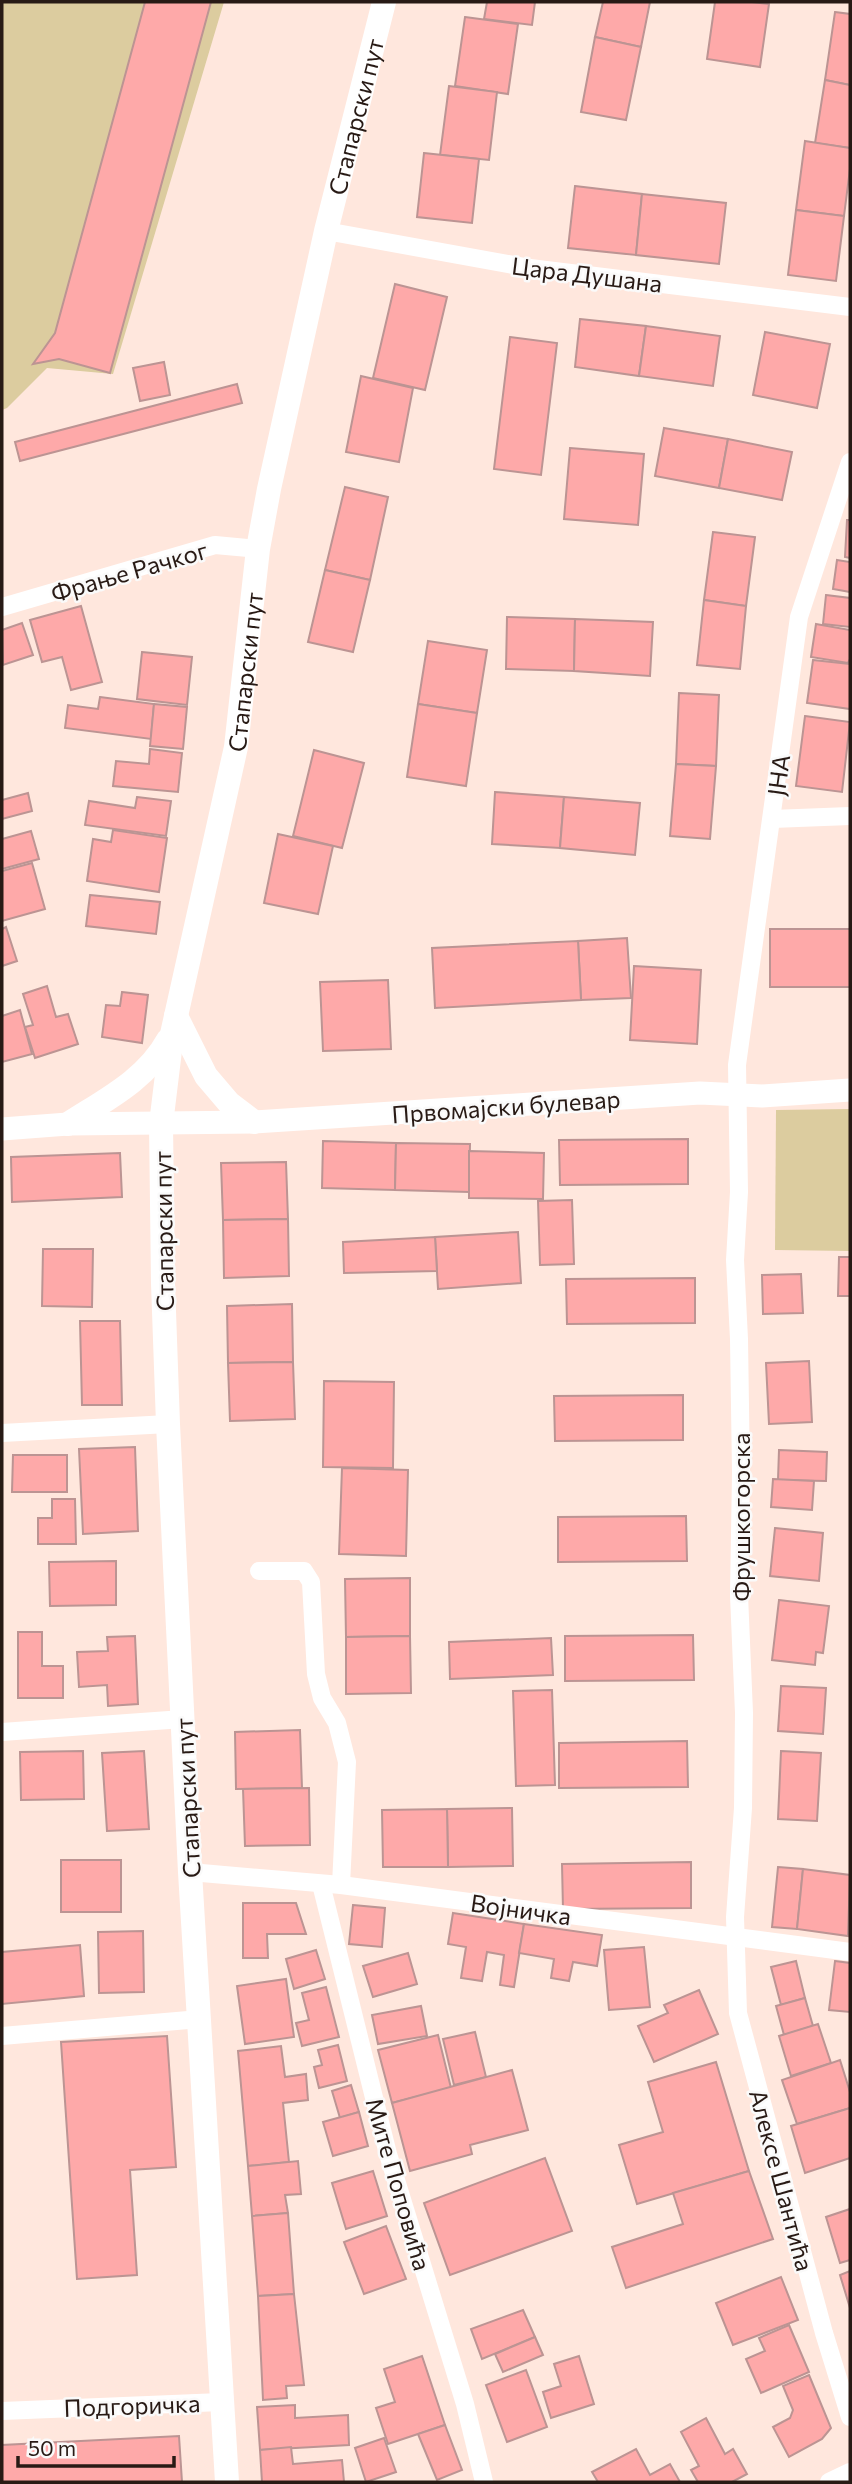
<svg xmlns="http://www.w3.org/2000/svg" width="852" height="2484" viewBox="0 0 852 2484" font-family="Commissioner,sans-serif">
	<rect width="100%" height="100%" fill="#ffe7dd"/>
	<g fill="#dccc9f">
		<polygon points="2,2 224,2 113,374 47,368 7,408 2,410"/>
		<polygon points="850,1109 850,1251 775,1250 776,1110"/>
	</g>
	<g fill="#fea9a9" stroke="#bc9493" stroke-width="2">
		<polygon points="145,2 211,2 110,373 59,359 33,364 55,333"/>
		<polygon points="487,2 535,2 532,25 484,19"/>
		<polygon points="603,2 650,2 641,47 595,37"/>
		<polygon points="715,2 752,2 769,4 760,67 707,59"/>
		<polygon points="835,12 850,14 850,85 825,80"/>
		<polygon points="465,17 518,24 508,94 455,86"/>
		<polygon points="595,37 641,47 626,120 581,112"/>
		<polygon points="825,80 850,85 850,148 815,143"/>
		<polygon points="449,86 497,92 489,160 440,155"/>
		<polygon points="805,141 850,148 850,169 844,216 796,210"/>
		<polygon points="424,153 479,159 472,223 417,217"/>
		<polygon points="575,186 642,194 636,255 568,248"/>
		<polygon points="642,194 726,203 719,264 636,255"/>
		<polygon points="796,210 844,216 836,281 788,275"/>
		<polygon points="395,284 447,297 425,390 373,378"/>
		<polygon points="580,319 646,326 639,376 575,367"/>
		<polygon points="646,326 720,336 713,386 639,376"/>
		<polygon points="765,332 830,344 817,408 753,395"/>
		<polygon points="510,337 557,343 541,475 494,469"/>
		<polygon points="164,362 170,395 140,401 133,368"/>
		<polygon points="361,376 413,388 399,462 346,452"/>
		<polygon points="237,384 242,403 20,461 15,442"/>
		<polygon points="664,428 728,439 719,488 655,476"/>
		<polygon points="728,439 792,452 782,500 719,488"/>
		<polygon points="570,448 644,454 638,525 564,519"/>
		<polygon points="345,487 388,497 370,580 325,570"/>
		<polygon points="847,520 850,520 850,558 845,557"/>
		<polygon points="713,532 755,537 746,606 704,600"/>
		<polygon points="837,560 850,562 850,592 833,589"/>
		<polygon points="325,570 370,580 353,652 308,642"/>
		<polygon points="826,595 850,598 850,627 823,624"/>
		<polygon points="704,600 746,606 740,669 697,665"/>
		<polygon points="81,606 102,682 71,690 62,657 42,662 30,620"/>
		<polygon points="507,617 575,619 574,671 506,669"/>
		<polygon points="575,619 653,622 650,676 574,671"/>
		<polygon points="22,623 33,655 3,665 2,630"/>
		<polygon points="816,624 850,630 850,659 848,663 811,657"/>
		<polygon points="428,641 487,650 477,713 418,704"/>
		<polygon points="142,652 192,657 187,705 137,699"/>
		<polygon points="813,660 850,664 850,709 807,703"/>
		<polygon points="679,693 719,695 716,766 676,764"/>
		<polygon points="100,697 154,704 151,739 65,728 68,705 98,709"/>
		<polygon points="154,704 187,707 183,749 150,746"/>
		<polygon points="418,704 477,713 466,786 407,777"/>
		<polygon points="805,716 850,722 842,792 796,786"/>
		<polygon points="150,749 182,753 178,792 113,786 116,761 149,764"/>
		<polygon points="314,750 364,763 342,848 293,836"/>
		<polygon points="676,764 716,766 710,839 670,836"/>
		<polygon points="495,792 564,797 560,848 492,844"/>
		<polygon points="28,793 32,811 2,819 2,800"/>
		<polygon points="137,797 171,801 166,836 85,825 89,801 135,808"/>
		<polygon points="564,797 640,803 635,855 560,848"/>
		<polygon points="113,830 167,838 159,892 87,881 93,839 111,842"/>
		<polygon points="31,831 39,859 2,869 2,839"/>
		<polygon points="278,834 333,846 318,914 264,903"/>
		<polygon points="32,863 45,909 2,921 2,871"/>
		<polygon points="90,895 160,902 156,934 86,926"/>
		<polygon points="6,927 17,961 2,966 2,929"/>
		<rect x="770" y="929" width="80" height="58"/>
		<polygon points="627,938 631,998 581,1000 578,941"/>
		<polygon points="578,941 581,1000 435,1008 432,948"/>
		<polygon points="634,966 701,970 697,1044 630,1040"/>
		<polygon points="388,980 391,1049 323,1051 320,982"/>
		<polygon points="47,986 56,1017 68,1014 78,1044 35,1058 25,1027 33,1025 23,994"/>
		<polygon points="122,992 148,995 142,1043 102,1037 106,1005 120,1006"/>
		<polygon points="20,1010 32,1054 2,1062 2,1016"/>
		<polygon points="688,1139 688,1184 560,1185 559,1140"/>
		<polygon points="323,1141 396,1143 395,1190 322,1188"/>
		<polygon points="396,1143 470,1144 469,1192 395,1190"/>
		<polygon points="469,1151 544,1153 543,1199 469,1198"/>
		<polygon points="120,1153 122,1197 12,1202 11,1157"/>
		<polygon points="286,1162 288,1219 223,1220 221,1163"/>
		<polygon points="572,1200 574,1264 540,1265 538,1201"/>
		<polygon points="288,1219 289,1276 224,1278 223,1220"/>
		<polygon points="518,1232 521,1283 438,1289 435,1237"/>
		<polygon points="435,1237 437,1271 344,1273 343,1242"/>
		<polygon points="43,1249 93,1249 92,1307 42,1306"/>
		<polygon points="839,1257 850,1257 850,1296 838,1296"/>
		<polygon points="801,1274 803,1313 763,1314 762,1275"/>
		<polygon points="695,1278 695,1323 567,1324 566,1279"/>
		<polygon points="292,1304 293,1362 228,1363 227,1306"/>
		<polygon points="80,1321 120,1321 122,1405 82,1405"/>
		<polygon points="809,1361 812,1422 769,1424 766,1363"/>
		<polygon points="293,1362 295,1419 230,1421 228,1363"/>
		<polygon points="324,1381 394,1382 393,1468 323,1467"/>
		<polygon points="683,1395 683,1440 555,1441 554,1396"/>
		<polygon points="135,1447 138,1531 83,1534 79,1449"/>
		<polygon points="779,1450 827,1452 826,1481 778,1480"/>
		<polygon points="13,1455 67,1455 67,1492 12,1492"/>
		<polygon points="342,1468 408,1470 406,1556 339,1554"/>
		<polygon points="773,1479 814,1481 812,1510 771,1507"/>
		<polygon points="52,1499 75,1499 76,1544 38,1544 38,1518 52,1518"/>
		<polygon points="686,1516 687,1561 558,1562 558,1517"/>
		<polygon points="775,1528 823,1533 819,1581 770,1576"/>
		<polygon points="116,1561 116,1605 50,1606 49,1562"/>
		<polygon points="410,1578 410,1636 346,1637 345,1579"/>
		<polygon points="779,1600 829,1606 823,1653 816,1652 815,1665 772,1660"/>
		<polygon points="18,1632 42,1632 42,1666 63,1666 63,1698 18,1698"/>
		<polygon points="693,1635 694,1680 565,1681 565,1636"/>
		<polygon points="135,1636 138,1704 108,1706 107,1685 79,1687 77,1652 108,1651 107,1637"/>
		<polygon points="410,1636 411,1693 346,1694 346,1637"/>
		<polygon points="551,1638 553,1675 450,1679 449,1642"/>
		<polygon points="781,1686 826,1688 823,1734 778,1731"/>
		<polygon points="552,1690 555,1785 516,1786 513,1691"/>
		<polygon points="300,1730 302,1788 236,1789 235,1732"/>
		<polygon points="687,1741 688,1787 559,1788 559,1743"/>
		<polygon points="83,1751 84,1799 21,1800 20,1752"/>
		<polygon points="144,1751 149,1829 107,1831 102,1753"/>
		<polygon points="781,1751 821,1753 817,1821 778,1819"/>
		<polygon points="309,1788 310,1845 245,1846 243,1789"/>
		<polygon points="512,1808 513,1866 448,1867 447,1809"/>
		<polygon points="447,1809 448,1867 383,1867 382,1810"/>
		<rect x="61" y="1860" width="60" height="52"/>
		<polygon points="691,1862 691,1908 563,1909 562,1864"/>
		<polygon points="778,1867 803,1869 797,1929 772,1927"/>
		<polygon points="803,1869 850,1875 848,1936 797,1929"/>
		<polygon points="243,1903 296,1903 306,1934 267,1934 268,1958 243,1958"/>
		<polygon points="353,1905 385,1908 382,1947 349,1944"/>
		<polygon points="453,1913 524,1924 514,1987 500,1985 504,1955 487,1952 482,1981 461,1978 466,1947 448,1944"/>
		<polygon points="524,1924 602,1935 597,1966 573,1962 569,1981 551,1978 554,1959 519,1953"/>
		<polygon points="143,1931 144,1992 99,1993 98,1932"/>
		<polygon points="80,1945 84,1996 2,2004 2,1952"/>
		<polygon points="644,1947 650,2007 609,2010 604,1950"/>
		<polygon points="316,1950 325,1979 294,1989 286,1959"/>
		<polygon points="408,1953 417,1984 373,1997 363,1966"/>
		<polygon points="796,1961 805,1998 781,2005 771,1967"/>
		<polygon points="835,1961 850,1963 850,2012 829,2010"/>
		<polygon points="286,1979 294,2037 245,2044 237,1986"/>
		<polygon points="326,1987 339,2037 302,2046 296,2023 309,2020 302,1993"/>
		<polygon points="699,1990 718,2034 654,2062 638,2026 668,2013 664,2005"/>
		<polygon points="805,1998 813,2026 784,2035 776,2006"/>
		<polygon points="421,2006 427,2036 378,2044 372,2015"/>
		<polygon points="818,2024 831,2063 791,2076 779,2036"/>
		<polygon points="475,2032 486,2077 454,2085 443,2039"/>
		<polygon points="438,2035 451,2088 392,2103 378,2050"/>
		<polygon points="167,2036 176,2167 130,2170 137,2275 77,2279 61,2042"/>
		<polygon points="338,2045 347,2081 319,2088 314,2067 322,2065 318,2050"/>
		<polygon points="281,2046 285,2077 306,2074 308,2100 283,2103 289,2162 248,2166 238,2051"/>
		<polygon points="840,2060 850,2092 850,2108 797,2124 782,2080"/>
		<polygon points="716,2062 749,2171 637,2204 619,2145 663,2132 648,2082"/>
		<polygon points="512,2070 528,2130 470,2145 472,2154 410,2171 392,2103"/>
		<polygon points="351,2085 359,2112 340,2118 332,2091"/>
		<polygon points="850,2108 850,2158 805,2173 791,2126"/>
		<polygon points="359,2112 368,2146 333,2156 323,2122"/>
		<polygon points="545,2158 572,2231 450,2275 424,2203"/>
		<polygon points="298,2161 301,2194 285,2195 288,2213 252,2216 248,2166"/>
		<polygon points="373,2171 387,2216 346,2229 332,2183"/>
		<polygon points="749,2171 773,2239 626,2288 612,2247 683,2224 673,2193"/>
		<polygon points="850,2209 850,2260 840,2263 826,2217"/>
		<polygon points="288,2213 294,2294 258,2296 252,2216"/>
		<polygon points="386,2226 406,2279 364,2294 344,2242"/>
		<polygon points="850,2271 850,2308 840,2275"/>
		<polygon points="781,2277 798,2320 733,2345 716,2303"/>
		<polygon points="294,2294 304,2385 286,2386 287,2398 263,2400 258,2296"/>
		<polygon points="523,2310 535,2337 482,2359 471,2329"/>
		<polygon points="789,2325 809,2372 761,2393 746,2359 765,2351 759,2338"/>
		<polygon points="535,2337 543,2355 503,2372 495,2354"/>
		<polygon points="422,2356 445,2425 388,2444 376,2408 395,2402 384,2369"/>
		<polygon points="579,2356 594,2404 551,2418 543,2392 561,2386 554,2364"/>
		<polygon points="526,2370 547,2427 507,2442 486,2385"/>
		<polygon points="809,2375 831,2428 822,2439 789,2457 773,2427 790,2418 793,2410 783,2386"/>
		<polygon points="295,2405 295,2418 348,2415 349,2445 260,2450 257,2407"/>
		<polygon points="706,2418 725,2454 733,2449 747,2474 732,2482 698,2482 691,2470 699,2466 681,2432"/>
		<polygon points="445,2425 462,2470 437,2480 418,2434"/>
		<polygon points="179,2436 182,2482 2,2482 2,2445"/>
		<polygon points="384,2438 396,2472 366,2482 355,2448"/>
		<polygon points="291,2447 293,2464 342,2460 344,2482 262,2482 260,2450"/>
		<polygon points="636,2449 650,2475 670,2464 680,2482 598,2482 592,2472"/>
	</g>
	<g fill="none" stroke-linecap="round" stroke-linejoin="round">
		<g stroke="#fff" stroke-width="18">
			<polyline points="326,231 530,268 850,307"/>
			<polyline points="850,462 799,617 737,1065 739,1192 735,1260 739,1339 741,1473 739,1595 744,1713 743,1808 735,1917 738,2013 824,2333 850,2417"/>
			<polyline points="2,607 215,545 258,549"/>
			<polyline points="772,819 850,816"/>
			<polyline points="2,1433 168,1424"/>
			<polyline points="259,1571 304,1571 311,1582 316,1674 322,1698 337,1723 347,1762 341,1885"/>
			<polyline points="2,1732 183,1719"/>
			<polyline points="190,1872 341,1885 850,1952"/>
			<polyline points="321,1884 388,2154 465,2404 484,2482"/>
			<polyline points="2,2036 200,2019"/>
			<polyline points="2,2411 221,2402"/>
			<polyline points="829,2482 850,2472"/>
		</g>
		<polyline stroke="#fff" stroke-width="23" points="2,1129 68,1124 254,1122 700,1093 762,1096 850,1090"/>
		<g stroke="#fff" stroke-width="24">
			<polyline points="176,1016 206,1076 229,1103 254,1122"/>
			<path d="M68,1124C105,1100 146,1080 168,1040"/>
			<path id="s1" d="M227,2482L190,1872L168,1424L163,1283L161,1124L172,1034L236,747L258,549L269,489L326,231L384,2"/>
		</g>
	</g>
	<g text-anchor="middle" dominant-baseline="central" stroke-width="5" stroke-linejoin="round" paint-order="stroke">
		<g font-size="24" fill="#281a15" stroke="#fafafa">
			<text stroke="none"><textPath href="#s1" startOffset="2387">Стапарски пут</textPath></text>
			<text transform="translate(587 274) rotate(7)">Цара Душана</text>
			<text transform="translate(129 571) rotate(-16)">Фрање Рачког</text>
			<text stroke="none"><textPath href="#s1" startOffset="1820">Стапарски пут</textPath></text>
			<text transform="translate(778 775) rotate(-82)">ЈНА</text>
			<text transform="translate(506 1106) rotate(-4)">Првомајски булевар</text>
			<text transform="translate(163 1231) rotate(-91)">Стапарски пут</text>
			<text transform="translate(740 1517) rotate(-90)">Фрушкогорска</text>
			<text transform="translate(187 1798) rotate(-93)">Стапарски пут</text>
			<text transform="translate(521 1909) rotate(8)">Војничка</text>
			<text transform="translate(782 2180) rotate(75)">Алексе Шантића</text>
			<text transform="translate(399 2184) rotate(74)">Мите Поповића</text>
			<text transform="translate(132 2405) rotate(-2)">Подгоричка</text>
		</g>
	</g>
	<rect width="852" height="2484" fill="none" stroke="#281a15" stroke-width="7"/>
	<path d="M18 2456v10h156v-10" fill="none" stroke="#281a15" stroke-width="3.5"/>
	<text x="28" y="2456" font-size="21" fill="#281a15" stroke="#fafafa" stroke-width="5" paint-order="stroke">50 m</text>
</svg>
